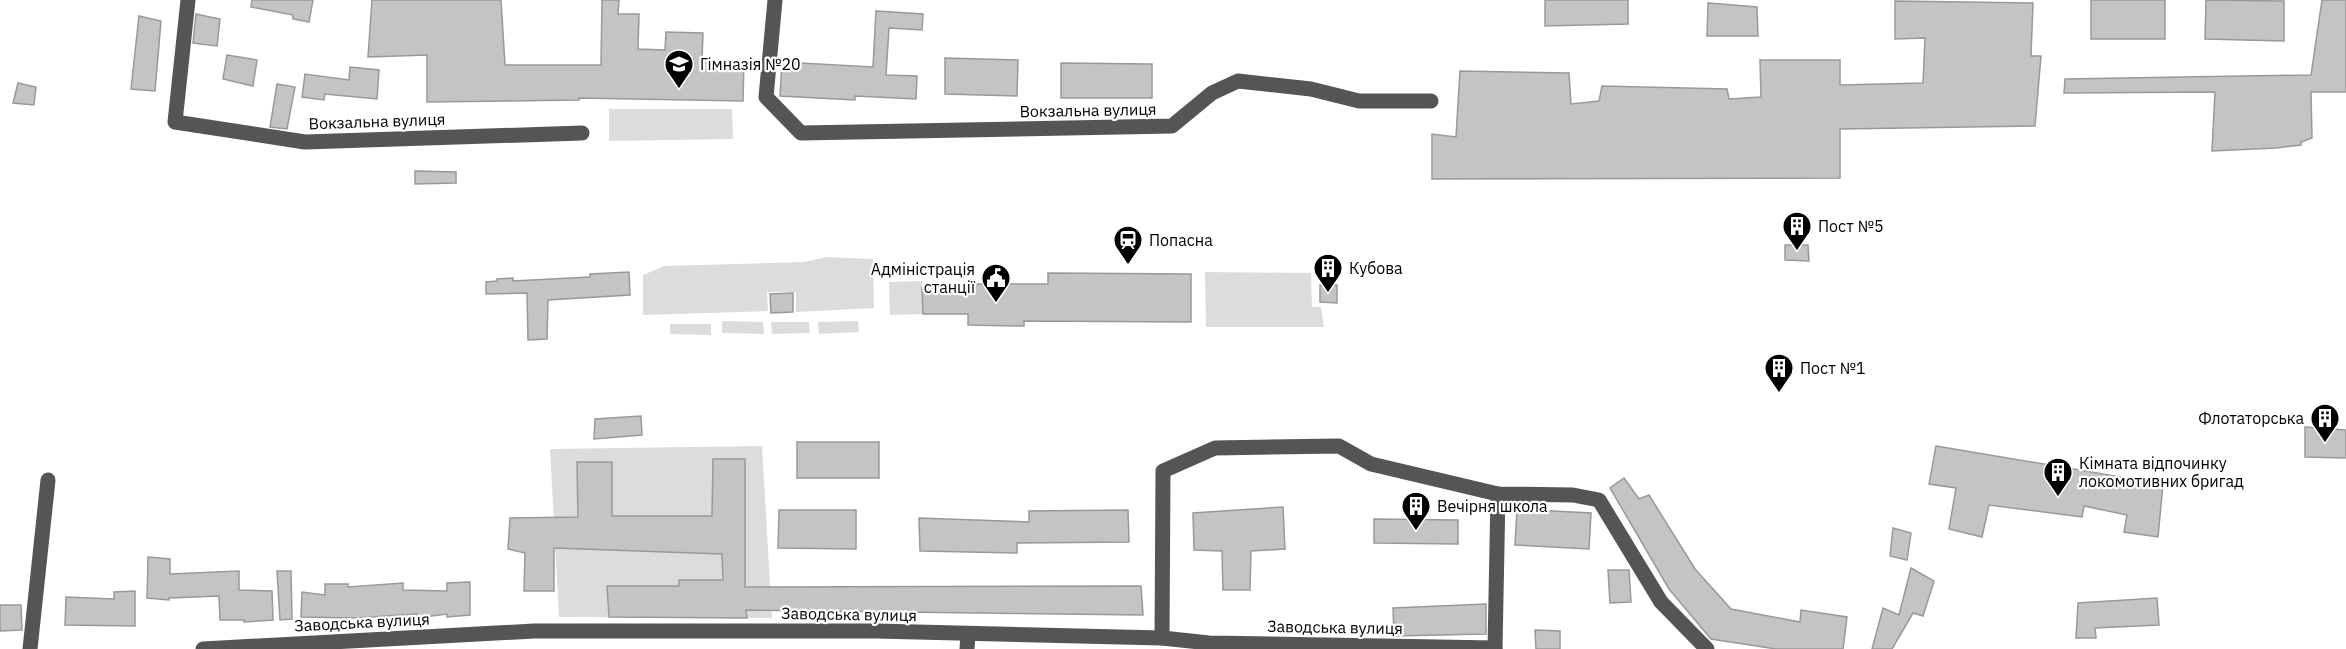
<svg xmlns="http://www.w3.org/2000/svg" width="2346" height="649" viewBox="0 0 2346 649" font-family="'IBM Plex Sans',sans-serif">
	<rect width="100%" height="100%" fill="#fff"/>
	<g fill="#dcdcdc">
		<polygon points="609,109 732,109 733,139 609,141"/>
		<polygon points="827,257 873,259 874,308 796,312 796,292 767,292 768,311 643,315 643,275 664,266 804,262"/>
		<polygon points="1205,272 1311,273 1312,307 1321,307 1324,327 1206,327"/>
		<polygon points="922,281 923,314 890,315 889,282"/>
		<polygon points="722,321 763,322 764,334 722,333"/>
		<polygon points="858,321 859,332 819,334 818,322"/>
		<polygon points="771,322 809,322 810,333 772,334"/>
		<polygon points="670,324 711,324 711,335 670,334"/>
		<polygon points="762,446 772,618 559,617 550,449"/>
	</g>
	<g fill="#c4c4c4" stroke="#999" stroke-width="1.5">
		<polygon points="252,0 313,0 309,22 293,19 293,15 251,7"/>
		<polygon points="372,0 501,0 505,65 601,65 602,0 619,0 618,14 639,14 638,49 665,50 666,32 703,33 702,61 744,62 743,101 579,98 579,100 427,102 427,55 368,57"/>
		<polygon points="1545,0 1628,0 1628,24 1545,26"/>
		<rect x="2091" y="0" width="74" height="39"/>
		<polygon points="2206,0 2284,1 2284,41 2205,39"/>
		<polygon points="2322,0 2346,0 2346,92 2311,92 2312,138 2301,142 2301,145 2276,148 2212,151 2215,92 2064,93 2065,79 2311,75"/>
		<polygon points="1895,1 2033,3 2031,56 2041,56 2035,126 1840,129 1840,178 1432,179 1432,134 1456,137 1460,71 1569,73 1571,104 1599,101 1602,86 1727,89 1729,99 1761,97 1760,60 1840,60 1840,85 1923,83 1925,38 1895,39"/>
		<polygon points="1708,3 1757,7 1758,36 1707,36"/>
		<polygon points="876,11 923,14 922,30 889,28 886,75 917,76 916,99 855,96 855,100 780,96 782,62 873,67"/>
		<polygon points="196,14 220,19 217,46 193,43"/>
		<polygon points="139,16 161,21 155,91 131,89"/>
		<polygon points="227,55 257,60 253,86 223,79"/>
		<polygon points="945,58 1018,60 1017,96 945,94"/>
		<polygon points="1061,63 1152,64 1152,98 1061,98"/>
		<polygon points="350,67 379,70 377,99 325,94 324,100 302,97 305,74 349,80"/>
		<polygon points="18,83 36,87 34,105 13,103"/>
		<polygon points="277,84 295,87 287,129 270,127"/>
		<polygon points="415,171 456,172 456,183 415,184"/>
		<polygon points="1785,245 1808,245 1809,261 1785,260"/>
		<polygon points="629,272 630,295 548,300 547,339 528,340 527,293 486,294 486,282 497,281 497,279 513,278 513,281 590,277 590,274"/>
		<polygon points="1048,273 1191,274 1191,322 1024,321 1024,326 968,325 968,314 923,314 922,288 968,288 969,284 1048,284"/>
		<polygon points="1320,285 1337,285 1337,303 1320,302"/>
		<polygon points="793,293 793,312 771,313 770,294"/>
		<polygon points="641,416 642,435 594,439 595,419"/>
		<polygon points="2305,427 2346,430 2346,458 2305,457"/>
		<rect x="797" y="442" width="82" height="36"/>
		<polygon points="1936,446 2163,484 2158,537 2124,532 2127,515 2084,506 2082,517 1989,505 1982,537 1949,529 1956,488 1929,484"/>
		<polygon points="713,459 745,459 745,587 1141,586 1143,615 746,610 747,618 609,617 607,586 679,586 679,580 723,580 722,554 554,548 554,591 524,591 525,553 508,549 510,518 578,517 577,462 612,462 612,516 712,516"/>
		<polygon points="1624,478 1639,499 1649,495 1695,569 1731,609 1800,622 1801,610 1847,617 1843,649 1776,649 1711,639 1669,589 1610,488"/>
		<polygon points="1283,507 1285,549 1251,551 1250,590 1223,590 1222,551 1194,550 1193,513"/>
		<polygon points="1517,509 1591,513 1589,549 1515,545"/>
		<polygon points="779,510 856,510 856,549 778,548"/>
		<polygon points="1128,510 1129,542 1017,543 1017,553 920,551 919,518 1029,522 1029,511"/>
		<polygon points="1374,519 1458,520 1458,544 1374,543"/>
		<polygon points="1893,528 1911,533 1907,560 1890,556"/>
		<polygon points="148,557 170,559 170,574 239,571 239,590 272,591 273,620 244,622 244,620 220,620 219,596 169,598 169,600 147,598"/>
		<polygon points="1911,568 1934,581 1923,616 1913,613 1892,649 1872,649 1883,608 1899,615"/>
		<polygon points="1608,570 1629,570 1631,602 1610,603"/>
		<polygon points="277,571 291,571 292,619 280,620"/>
		<polygon points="470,582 470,615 447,617 447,614 417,618 417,614 356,618 301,617 302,592 325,595 325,584 348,584 348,587 403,583 403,590 447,591 447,583"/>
		<polygon points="135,591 135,626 65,625 66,597 114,599 114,592"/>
		<polygon points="2157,598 2159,625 2095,628 2096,638 2076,638 2078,603"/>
		<polygon points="1486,604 1486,634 1394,636 1393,608"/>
		<polygon points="0,605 21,605 22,630 0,631"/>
		<polygon points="1535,630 1560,631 1560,649 1536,649"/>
	</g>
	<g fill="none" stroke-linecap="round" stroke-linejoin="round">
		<g stroke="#555" stroke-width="15">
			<polyline points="188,0 175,122 305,142 582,133"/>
			<polyline points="775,0 766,97 801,133 1172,126 1212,93 1238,81 1311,89 1359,101 1431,101"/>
			<polyline points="1162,638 1163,471 1215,448 1339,446 1371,464 1498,494 1573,495 1599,500 1661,602 1707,649"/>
			<polyline points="30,649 48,480"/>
			<polyline points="203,649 534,631 876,631 1162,638 1209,643 1495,648"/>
			<polyline points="967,649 968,634"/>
			<polyline points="1495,649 1498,494"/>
		</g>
	</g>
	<defs>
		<g id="school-pin" transform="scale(1.5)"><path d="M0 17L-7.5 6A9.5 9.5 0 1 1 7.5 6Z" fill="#000" stroke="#fff"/><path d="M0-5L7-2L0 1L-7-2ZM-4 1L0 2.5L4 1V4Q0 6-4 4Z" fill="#fff"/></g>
		<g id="building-pin" transform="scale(1.5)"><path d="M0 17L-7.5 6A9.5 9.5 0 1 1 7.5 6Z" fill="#000" stroke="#fff"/><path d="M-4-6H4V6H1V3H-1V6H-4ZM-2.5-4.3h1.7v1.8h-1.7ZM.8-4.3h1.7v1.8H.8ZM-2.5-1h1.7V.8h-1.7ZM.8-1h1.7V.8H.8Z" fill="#fff"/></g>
		<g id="station-pin" transform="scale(1.5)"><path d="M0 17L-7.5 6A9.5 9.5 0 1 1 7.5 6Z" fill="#000" stroke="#fff"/><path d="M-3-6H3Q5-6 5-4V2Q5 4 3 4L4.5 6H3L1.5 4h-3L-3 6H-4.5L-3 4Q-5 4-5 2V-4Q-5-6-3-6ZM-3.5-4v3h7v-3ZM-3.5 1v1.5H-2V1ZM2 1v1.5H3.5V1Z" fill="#fff"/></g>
		<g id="civic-pin" transform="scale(1.5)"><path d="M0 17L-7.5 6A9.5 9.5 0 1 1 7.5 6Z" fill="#000" stroke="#fff"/><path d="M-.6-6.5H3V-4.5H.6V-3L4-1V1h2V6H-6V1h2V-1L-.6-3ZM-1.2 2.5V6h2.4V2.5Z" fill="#fff"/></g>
	</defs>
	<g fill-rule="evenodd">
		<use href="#school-pin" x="679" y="64"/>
		<use href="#building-pin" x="1797" y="226"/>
		<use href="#station-pin" x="1128" y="240"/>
		<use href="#building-pin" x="1328" y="268"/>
		<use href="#civic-pin" x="996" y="278"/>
		<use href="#building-pin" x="1779" y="368"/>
		<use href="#building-pin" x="2325" y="418"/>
		<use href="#building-pin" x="2058" y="472"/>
		<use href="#building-pin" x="1416" y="506"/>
	</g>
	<g text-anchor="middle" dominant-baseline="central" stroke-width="4.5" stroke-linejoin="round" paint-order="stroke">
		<g font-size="16" fill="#000" stroke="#fff" text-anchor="start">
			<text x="700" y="64">Гімназія №20</text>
			<text x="1818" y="226">Пост №5</text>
			<text x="1149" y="240">Попасна</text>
			<text x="1349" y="268">Кубова</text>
			<text x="975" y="269" text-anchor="end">Адміністрація<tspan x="975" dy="18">станції</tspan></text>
			<text x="1800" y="368">Пост №1</text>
			<text x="2304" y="418" text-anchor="end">Флотаторська</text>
			<text x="2079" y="463">Кімната відпочинку<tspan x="2079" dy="18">локомотивних бригад</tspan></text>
			<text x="1437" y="506">Вечірня школа</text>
		</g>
		<g font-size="16" fill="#000" stroke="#fff">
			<text transform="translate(1088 110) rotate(-1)">Вокзальна вулиця</text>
			<text transform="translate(377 121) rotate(-2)">Вокзальна вулиця</text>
			<text transform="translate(849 614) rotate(1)">Заводська вулиця</text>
			<text transform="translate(362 622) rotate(-3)">Заводська вулиця</text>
			<text transform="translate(1335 627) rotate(1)">Заводська вулиця</text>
		</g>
	</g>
</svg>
